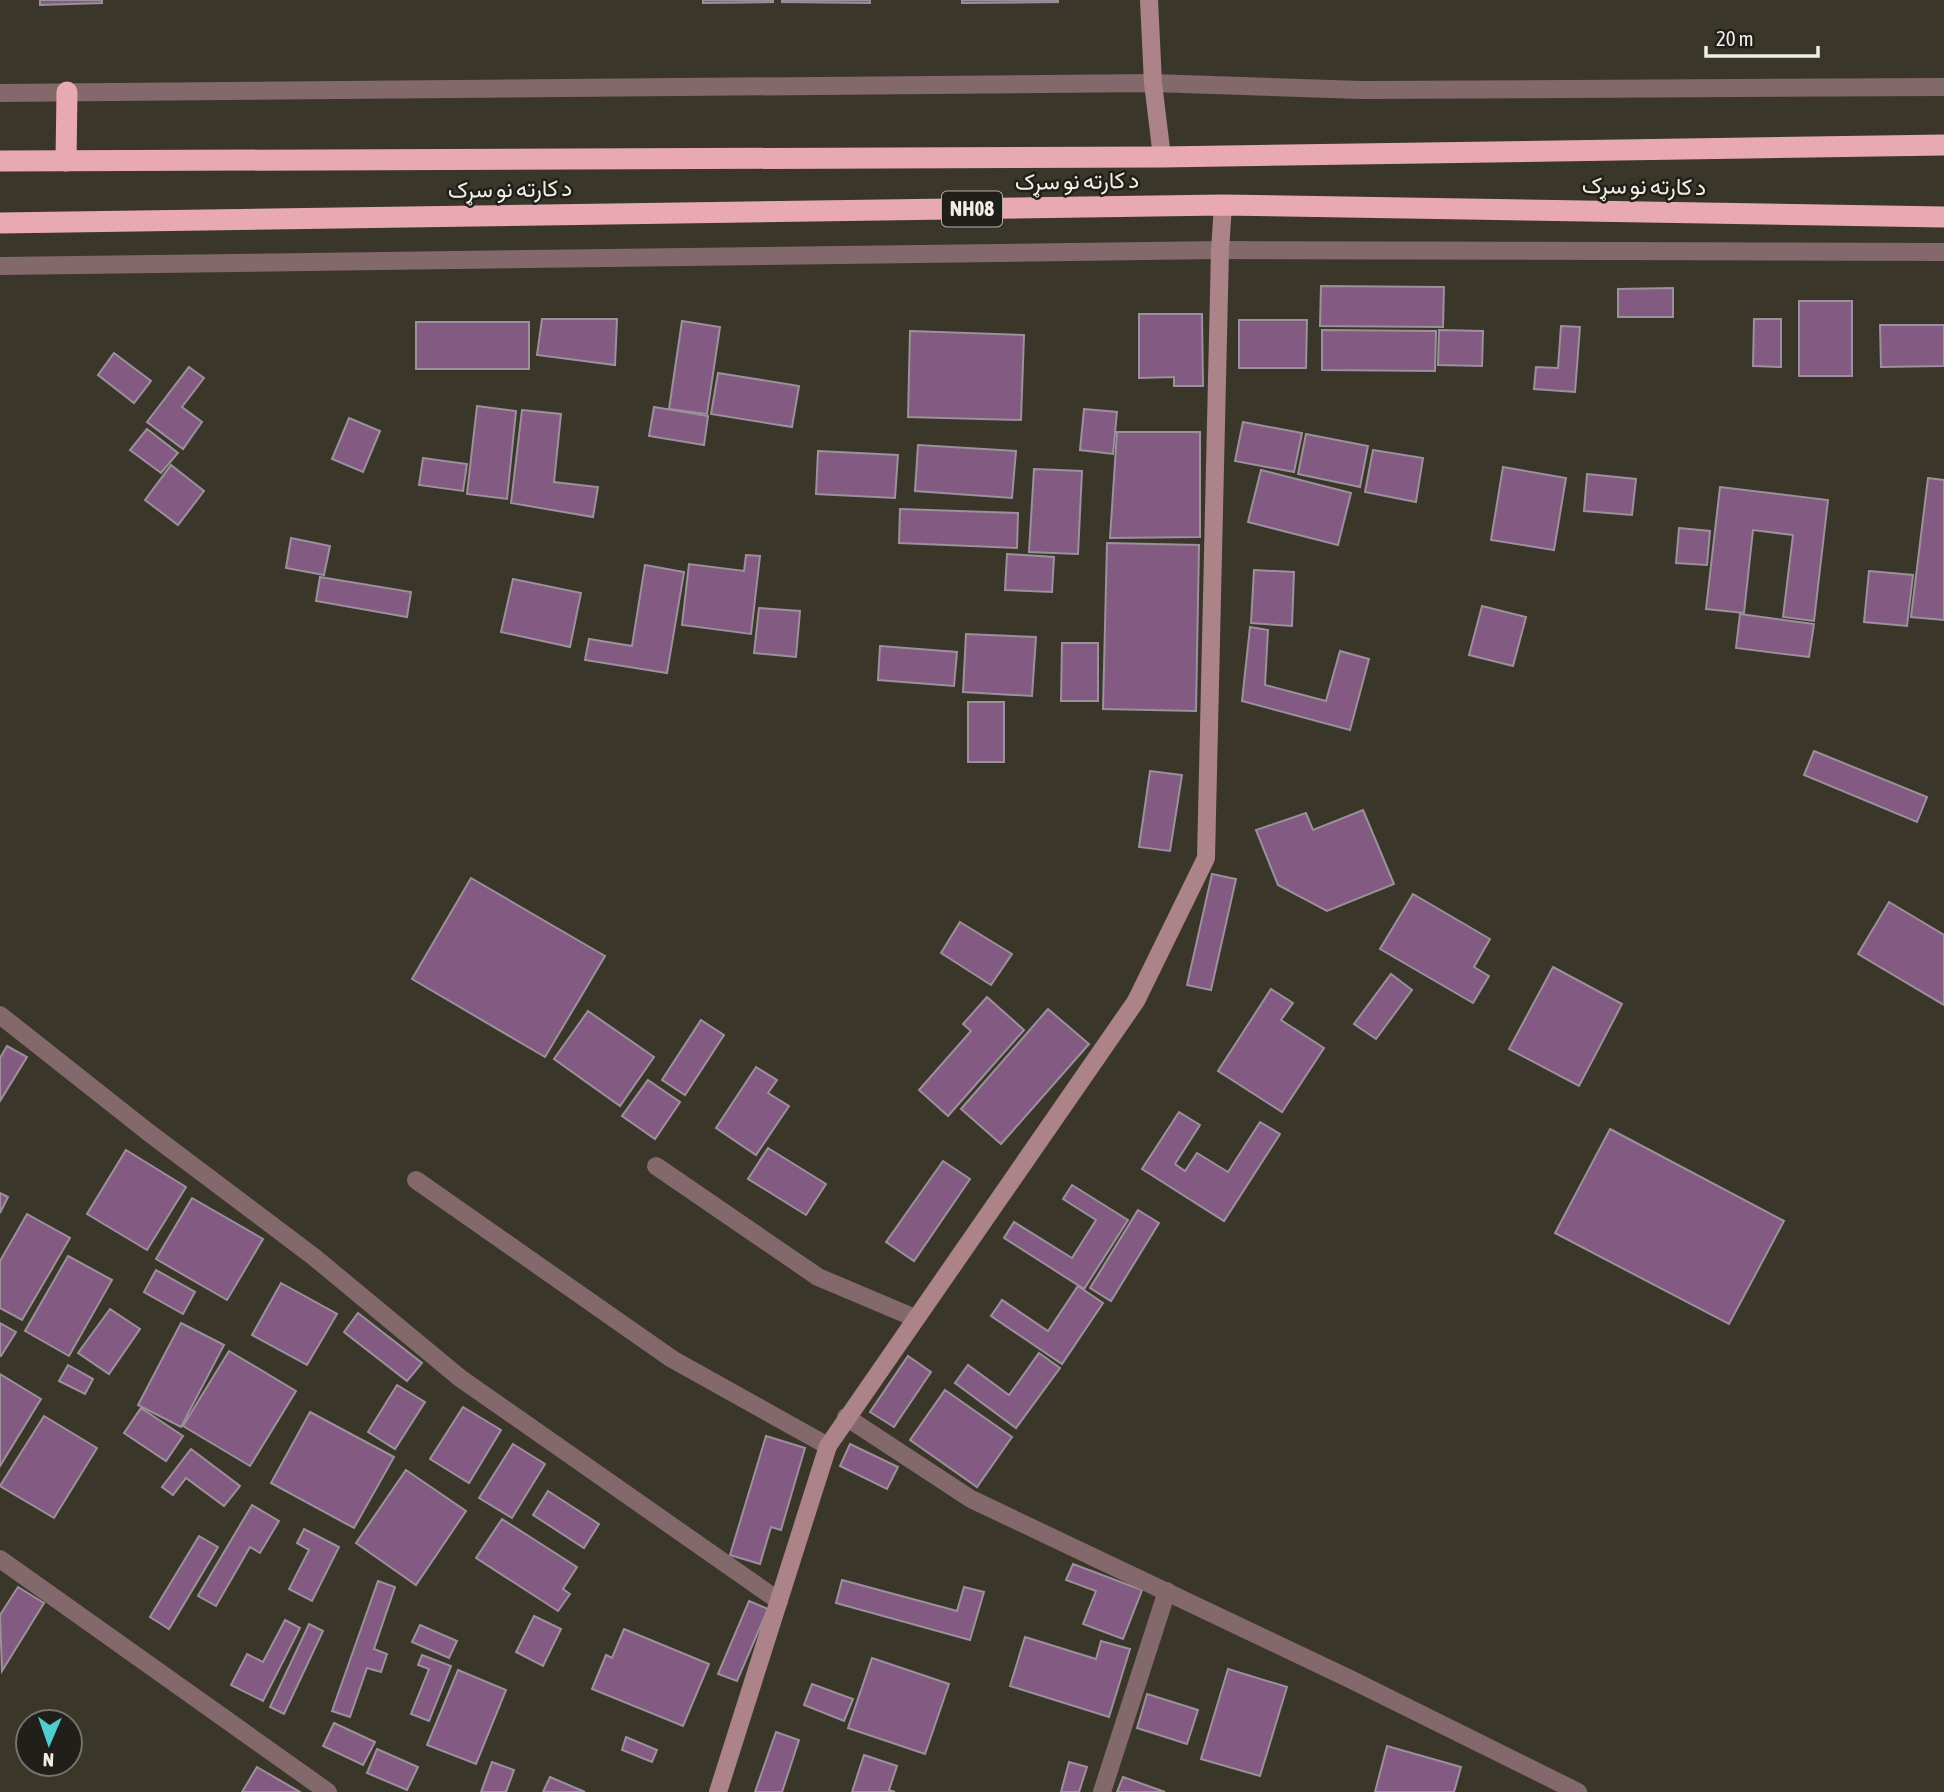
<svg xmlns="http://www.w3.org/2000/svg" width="1944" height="1792" font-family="'Asap Condensed',Vazirmatn,sans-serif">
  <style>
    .building { fill: #825a82; stroke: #9c909c; stroke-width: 2 }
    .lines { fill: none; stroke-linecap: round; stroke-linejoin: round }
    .street { stroke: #83686c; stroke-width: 18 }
    .secondary { stroke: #ac8389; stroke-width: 18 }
    .highway { stroke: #e9a9b3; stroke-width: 21 }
    .labels { text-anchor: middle; stroke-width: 5; stroke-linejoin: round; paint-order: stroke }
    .shield { fill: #201f19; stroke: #b2b0a8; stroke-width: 2 }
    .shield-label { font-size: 21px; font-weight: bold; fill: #f0eee5 }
    .street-label { font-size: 23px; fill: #f0eee5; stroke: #201f19 }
  </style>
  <rect width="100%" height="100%" fill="#3a372a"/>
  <g class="building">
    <polygon points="40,0 102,0 102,3 40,5"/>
    <polygon points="703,0 773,0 773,2 703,3"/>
    <polygon points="782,0 870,0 870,3 782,2"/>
    <polygon points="962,0 1058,0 1058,2 962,3"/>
    <polygon points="1321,286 1444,287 1443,327 1320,326"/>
    <polygon points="1673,288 1673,317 1618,317 1618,289"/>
    <rect x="1799" y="301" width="53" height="75"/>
    <polygon points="1139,314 1202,314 1203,386 1174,386 1174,377 1139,378"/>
    <polygon points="542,319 617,319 615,365 537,355"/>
    <polygon points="1754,319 1781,319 1781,367 1753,366"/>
    <polygon points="1239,320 1307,320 1306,368 1239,368"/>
    <polygon points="682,321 720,327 707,414 669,409"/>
    <rect x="416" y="322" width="113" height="47"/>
    <polygon points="1880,325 1944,325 1944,366 1881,367"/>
    <polygon points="1561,326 1580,327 1575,392 1534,389 1536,367 1558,368"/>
    <polygon points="1322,330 1436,331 1435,371 1322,370"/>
    <polygon points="1439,330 1483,331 1482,366 1438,365"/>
    <polygon points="910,331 1024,335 1021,420 908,417"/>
    <polygon points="114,353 151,381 134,403 98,375"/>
    <polygon points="189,367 204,378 182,407 202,422 183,449 147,422"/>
    <polygon points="718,373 799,386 792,427 711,414"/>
    <polygon points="477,406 516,411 507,499 467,494"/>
    <polygon points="654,407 708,416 704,445 649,436"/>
    <polygon points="1084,409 1117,412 1113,454 1080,450"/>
    <polygon points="522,410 561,414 554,482 598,487 593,517 511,503"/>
    <polygon points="349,418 380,431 363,472 332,459"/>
    <polygon points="1243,422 1302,433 1294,472 1235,461"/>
    <polygon points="147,429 178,453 161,473 130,450"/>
    <polygon points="1117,432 1200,432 1200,537 1110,538"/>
    <polygon points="1306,434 1368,446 1360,487 1298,474"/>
    <polygon points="918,445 1016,451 1012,498 915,491"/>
    <polygon points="1373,450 1423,458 1416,502 1365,492"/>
    <polygon points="818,451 898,455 895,498 816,494"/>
    <polygon points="423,458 467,464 463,491 419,485"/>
    <polygon points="171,465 204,491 178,525 145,500"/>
    <polygon points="1503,467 1566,478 1554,550 1491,540"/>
    <polygon points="1034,469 1082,471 1078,554 1029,552"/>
    <polygon points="1261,470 1351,493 1338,545 1248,522"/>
    <polygon points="1587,474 1636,479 1632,515 1584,511"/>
    <polygon points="1928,478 1944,480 1944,620 1911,617"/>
    <polygon points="1720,487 1828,500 1814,621 1783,617 1793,535 1753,530 1744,613 1706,609"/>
    <polygon points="900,509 1018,513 1017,548 899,543"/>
    <polygon points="1679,528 1710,531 1707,565 1676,563"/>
    <polygon points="291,538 330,546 324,575 286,568"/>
    <polygon points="1107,543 1199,545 1196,711 1103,709"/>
    <polygon points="1007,554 1054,557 1052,592 1005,590"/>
    <polygon points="746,555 760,556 751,634 682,625 689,564 744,571"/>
    <polygon points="645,565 684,572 667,673 585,660 589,639 632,646"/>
    <polygon points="1254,570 1294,572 1292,626 1251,623"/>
    <polygon points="1869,571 1913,575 1907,626 1864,622"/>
    <polygon points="320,577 411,592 407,617 316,601"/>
    <polygon points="513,579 581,593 570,647 501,632"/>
    <polygon points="1482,606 1526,617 1513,666 1469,655"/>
    <polygon points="759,608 800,611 796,657 754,653"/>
    <polygon points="1740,614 1814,624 1809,657 1736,648"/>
    <polygon points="1250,627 1268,630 1265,685 1326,701 1340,651 1369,659 1350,730 1242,701"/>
    <polygon points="966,634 1036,637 1032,696 963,692"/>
    <polygon points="1062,643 1098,643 1098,701 1061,701"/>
    <polygon points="880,646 957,652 954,686 878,680"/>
    <rect x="968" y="702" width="36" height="60"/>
    <polygon points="1814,751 1927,797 1917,822 1804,775"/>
    <polygon points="1150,771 1182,775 1170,851 1139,847"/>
    <polygon points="1363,810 1394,884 1327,911 1278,885 1256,830 1306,813 1313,830"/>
    <polygon points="1212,874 1236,879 1211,990 1187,985"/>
    <polygon points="471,878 605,956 545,1057 412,979"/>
    <polygon points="1413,894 1490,939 1474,967 1489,976 1473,1003 1380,949"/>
    <polygon points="1889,902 1944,935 1944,1005 1858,954"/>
    <polygon points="960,922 1012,954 991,985 941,953"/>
    <polygon points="1553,967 1622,1004 1579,1086 1509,1049"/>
    <polygon points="1391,974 1412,990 1376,1039 1354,1024"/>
    <polygon points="1271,989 1293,1003 1281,1020 1324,1048 1282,1112 1218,1071"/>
    <polygon points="987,997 1024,1030 948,1116 919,1090 971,1031 963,1024"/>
    <polygon points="1048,1009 1089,1044 1001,1144 961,1109"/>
    <polygon points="588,1011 654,1057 620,1106 554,1059"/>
    <polygon points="701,1020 724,1035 685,1095 662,1080"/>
    <polygon points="7,1046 27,1057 0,1101 0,1058"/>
    <polygon points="756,1067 777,1080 768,1093 789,1106 756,1155 716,1128"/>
    <polygon points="648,1080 680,1102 655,1139 622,1116"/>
    <polygon points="1179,1112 1200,1125 1175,1164 1185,1171 1197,1153 1228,1172 1260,1122 1280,1134 1224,1221 1142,1169"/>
    <polygon points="1610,1129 1784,1221 1729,1324 1555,1233"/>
    <polygon points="768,1148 826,1184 806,1215 748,1179"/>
    <polygon points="126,1150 186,1187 147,1250 87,1214"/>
    <polygon points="943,1161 970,1179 914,1261 886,1242"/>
    <polygon points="1072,1185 1128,1220 1084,1289 1004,1238 1014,1222 1072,1258 1096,1220 1063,1199"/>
    <polygon points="0,1193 8,1197 0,1213"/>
    <polygon points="192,1198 263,1239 227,1300 156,1259"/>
    <polygon points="1138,1210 1159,1223 1111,1301 1090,1288"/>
    <polygon points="27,1214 70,1238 22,1320 0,1308 0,1261"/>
    <polygon points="68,1256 112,1280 69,1356 25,1331"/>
    <polygon points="156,1270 195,1292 183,1314 144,1292"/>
    <polygon points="281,1283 337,1314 307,1365 252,1335"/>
    <polygon points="1078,1286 1103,1303 1062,1364 991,1316 1002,1300 1048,1331"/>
    <polygon points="110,1309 140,1329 109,1374 78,1353"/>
    <polygon points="358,1313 422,1363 407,1381 344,1332"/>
    <polygon points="0,1323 16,1332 1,1356 0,1355"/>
    <polygon points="181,1323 224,1345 181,1427 138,1405"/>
    <polygon points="229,1351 296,1391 250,1466 183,1426"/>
    <polygon points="1039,1353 1060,1368 1016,1428 955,1383 968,1365 1009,1395"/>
    <polygon points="908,1356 931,1372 894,1427 870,1412"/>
    <polygon points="68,1365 93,1379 85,1394 59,1381"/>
    <polygon points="0,1374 41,1399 0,1466"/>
    <polygon points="397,1385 425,1402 395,1449 368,1432"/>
    <polygon points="945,1390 1012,1437 977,1487 910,1440"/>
    <polygon points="463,1407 501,1430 469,1483 430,1459"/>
    <polygon points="141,1408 183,1436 166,1461 124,1433"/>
    <polygon points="310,1412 394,1457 354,1528 271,1483"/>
    <polygon points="44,1416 97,1448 54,1518 0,1486"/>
    <polygon points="766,1436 805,1448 781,1530 771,1527 760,1564 730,1555"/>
    <polygon points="513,1444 545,1464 512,1518 479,1498"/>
    <polygon points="850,1444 898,1467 887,1489 840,1466"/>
    <polygon points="191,1449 240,1486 224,1506 186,1478 173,1495 162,1487"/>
    <polygon points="406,1470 466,1511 416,1585 356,1543"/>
    <polygon points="548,1491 599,1524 584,1548 533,1515"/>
    <polygon points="252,1505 279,1521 260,1553 250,1547 216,1606 198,1596"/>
    <polygon points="502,1519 577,1567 563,1589 570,1594 558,1611 476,1558"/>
    <polygon points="304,1529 339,1547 312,1601 289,1589 309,1550 297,1543"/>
    <polygon points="199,1536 218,1547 169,1629 150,1617"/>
    <polygon points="1073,1564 1142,1590 1123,1639 1083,1624 1096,1591 1066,1580"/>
    <polygon points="842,1580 957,1611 964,1587 984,1592 970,1640 836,1603"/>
    <polygon points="378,1581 395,1587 374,1649 387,1654 381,1672 367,1668 350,1717 332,1711"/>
    <polygon points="18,1587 44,1603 2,1671 0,1615"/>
    <polygon points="749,1601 768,1609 737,1681 718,1674"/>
    <polygon points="534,1616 561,1629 543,1666 516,1652"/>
    <polygon points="285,1620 300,1628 263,1701 231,1685 247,1654 263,1662"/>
    <polygon points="309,1624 323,1631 284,1714 270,1707"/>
    <polygon points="420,1625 457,1641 449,1658 412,1642"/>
    <polygon points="624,1629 709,1664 683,1726 592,1689 606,1655 612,1658"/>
    <polygon points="1025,1637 1096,1659 1101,1641 1130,1649 1109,1717 1010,1686"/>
    <polygon points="422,1655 451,1666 429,1721 411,1714 429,1669 418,1665"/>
    <polygon points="872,1658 949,1684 925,1754 848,1728"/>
    <polygon points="1228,1669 1287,1687 1260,1776 1201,1759"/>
    <polygon points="458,1670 506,1690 476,1764 427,1745"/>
    <polygon points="812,1684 853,1699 844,1721 804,1705"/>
    <polygon points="1147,1694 1198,1710 1187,1744 1137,1728"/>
    <polygon points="334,1723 375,1742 363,1765 323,1746"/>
    <polygon points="776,1732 799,1740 782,1792 755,1792"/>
    <polygon points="626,1737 657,1750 652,1762 622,1750"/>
    <polygon points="1387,1746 1461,1767 1454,1792 1375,1792"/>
    <polygon points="377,1749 418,1767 407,1790 367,1773"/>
    <polygon points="864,1755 897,1766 889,1790 895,1792 852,1792"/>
    <polygon points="492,1762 514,1770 506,1792 481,1792"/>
    <polygon points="1069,1762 1087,1767 1079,1792 1061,1792"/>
    <polygon points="257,1767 300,1792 242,1792"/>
    <polygon points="550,1777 585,1792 543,1792"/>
    <polygon points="1123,1777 1165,1792 1117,1792"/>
  </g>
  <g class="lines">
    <g class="street">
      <polyline points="0,93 1153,83 1361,90 1944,87"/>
      <polyline points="0,266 1220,250 1944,252"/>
      <polyline points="0,1015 148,1132 314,1257 460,1378 779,1601"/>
      <polyline points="656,1166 818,1277 915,1318"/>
      <polyline points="416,1180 672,1359 828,1446"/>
      <polyline points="846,1417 971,1499 1352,1680 1578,1792"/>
      <polyline points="0,1559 328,1792"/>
      <polyline points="1102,1792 1167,1591"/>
    </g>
    <g class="secondary">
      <polyline points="1149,0 1153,83 1162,157"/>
      <polyline points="718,1792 828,1446 1136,1001 1206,858 1220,250 1223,205"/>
    </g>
    <g class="highway">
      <polyline points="0,161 1162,157 1944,145"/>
      <polyline points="66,161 67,92"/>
      <polyline points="0,223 1223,205 1944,217"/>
    </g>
  </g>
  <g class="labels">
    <rect class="shield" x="942" y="191.5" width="60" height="35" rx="5"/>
    <g class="shield-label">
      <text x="972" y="216">NH08</text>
    </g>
    <g class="street-label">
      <text transform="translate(1077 181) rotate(-1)" y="8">د کارته نو سړک</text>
      <text transform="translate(1644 186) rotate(1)" y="8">د کارته نو سړک</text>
      <text transform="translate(510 189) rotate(-1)" y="8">د کارته نو سړک</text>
    </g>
  </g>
  <g transform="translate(49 1743) rotate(182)"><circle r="33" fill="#201f19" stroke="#73726b" stroke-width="2"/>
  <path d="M0-5L12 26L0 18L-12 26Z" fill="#51ccd3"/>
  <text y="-10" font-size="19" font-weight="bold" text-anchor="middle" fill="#f0eee5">N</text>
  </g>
  <path d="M1706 46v10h112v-10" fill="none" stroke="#f0eee5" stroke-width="3.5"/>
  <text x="1716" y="46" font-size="21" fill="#f0eee5" stroke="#201f19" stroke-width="5" paint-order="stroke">20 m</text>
</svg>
